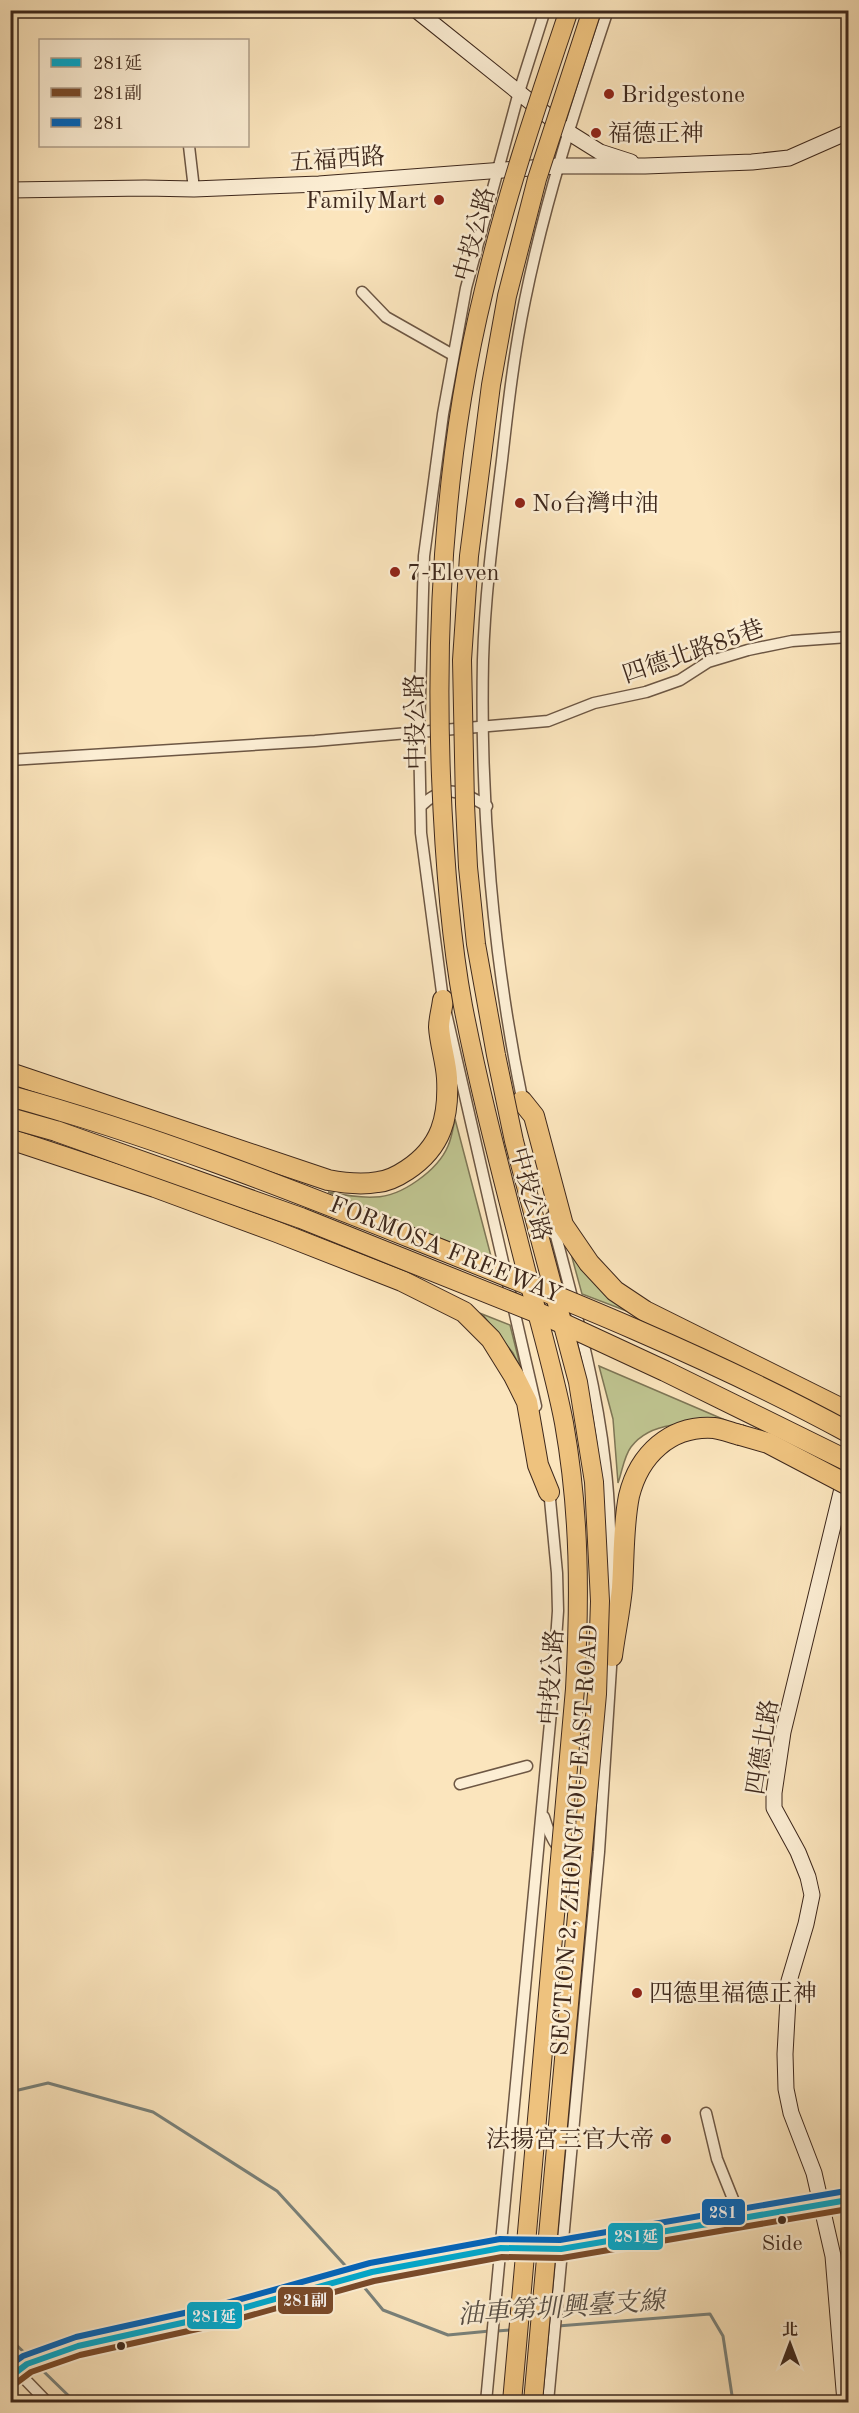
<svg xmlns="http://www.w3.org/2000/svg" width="859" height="2413" font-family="'Old Standard TT','Noto Serif TC',serif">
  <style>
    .green { fill: #bfc490; stroke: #7e7656; stroke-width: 1.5 }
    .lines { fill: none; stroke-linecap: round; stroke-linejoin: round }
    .stream { stroke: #79817a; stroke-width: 3 }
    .street-casing { stroke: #6d5744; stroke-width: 13 }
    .secondary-casing { stroke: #3e281c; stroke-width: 17 }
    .highway-casing { stroke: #3e281c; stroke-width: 22 }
    .street { stroke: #fceed4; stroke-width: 10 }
    .secondary { stroke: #fceed4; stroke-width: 15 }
    .highway { stroke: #eec27e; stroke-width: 20 }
    .primary-bridge-casing { stroke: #3e281c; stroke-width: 20; stroke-linecap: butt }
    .highway-bridge-casing { stroke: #3e281c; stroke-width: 22; stroke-linecap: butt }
    .primary-bridge { stroke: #eec27e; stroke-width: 18 }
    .highway-bridge { stroke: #eec27e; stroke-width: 20 }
    .bus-1-casing { stroke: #fceed4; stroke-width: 10 }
    .bus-2-casing { stroke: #fceed4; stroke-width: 10 }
    .bus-3-casing { stroke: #fceed4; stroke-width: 10 }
    .bus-1 { stroke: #00a9ce; stroke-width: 6 }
    .bus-2 { stroke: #7a4b2a; stroke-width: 6 }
    .bus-3 { stroke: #0065bd; stroke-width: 6 }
    .poi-dot { fill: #8f2418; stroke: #fceed4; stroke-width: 2 }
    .bus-dot { fill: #3e281c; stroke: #fceed4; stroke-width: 2 }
    .labels { text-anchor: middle; stroke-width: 5; stroke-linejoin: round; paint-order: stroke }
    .bus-label { font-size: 22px; fill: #3e281c; stroke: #fceed4 }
    .poi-label { font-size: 24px; fill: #3e281c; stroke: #fceed4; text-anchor: start }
    .street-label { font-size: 24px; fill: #3e281c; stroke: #fceed4 }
    .water-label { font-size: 26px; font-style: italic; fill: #564d43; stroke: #fceed4 }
    .line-badge { stroke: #fceed4; stroke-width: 2 }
    .badge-label { font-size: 16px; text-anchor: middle; font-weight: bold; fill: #fff }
  </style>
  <rect width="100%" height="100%" fill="#fbe5bd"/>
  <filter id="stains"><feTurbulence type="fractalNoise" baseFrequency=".00333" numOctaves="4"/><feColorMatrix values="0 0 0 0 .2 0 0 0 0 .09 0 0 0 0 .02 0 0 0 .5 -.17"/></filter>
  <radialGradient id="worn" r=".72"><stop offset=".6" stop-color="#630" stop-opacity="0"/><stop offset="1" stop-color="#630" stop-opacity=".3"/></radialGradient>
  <g class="green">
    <path d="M455,1119L492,1260L328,1192C343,1195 359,1198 375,1197C401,1197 438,1170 448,1146C452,1137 453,1128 455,1119Z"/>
    <polygon points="570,1250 637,1315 582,1294"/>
    <polygon points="482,1314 510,1325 521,1369 513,1353"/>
    <path d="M599,1366L739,1426C705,1425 655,1415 631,1447C624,1456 622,1472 618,1483L613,1419Z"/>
  </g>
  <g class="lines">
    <g class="stream">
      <polyline points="10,2092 48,2083 153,2112 277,2191 353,2274"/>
      <polyline points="359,2281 383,2310 448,2335 490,2331"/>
      <polyline points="545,2327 710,2314 723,2336 733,2402"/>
      <polyline points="497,2331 511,2330"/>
      <polyline points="10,2339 29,2357"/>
      <polyline points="38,2366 75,2402"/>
    </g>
    <g class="street-casing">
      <g id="street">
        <polyline points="189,146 194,189"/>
        <polyline points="362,292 386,317 453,355"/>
        <polyline points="10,760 315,741 548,721 594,703 646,692 680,680 708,662 748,650 792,641 848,637"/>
        <path d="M421,806C445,783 461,791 487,806"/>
        <path d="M523,1103C493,960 480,805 483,660C485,593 494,526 502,460C508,406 514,353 525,300C545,201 576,106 608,10"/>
        <path d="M551,1217C572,1298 596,1380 605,1463C611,1512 611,1560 611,1609"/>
        <polyline points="536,1406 443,1000 421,833 419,733 424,556 443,414 466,288 519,92 545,10"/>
        <polyline points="460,1784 527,1766"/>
        <path d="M544,1817C550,1837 560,1861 585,1859"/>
        <polyline points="706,2113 717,2159 741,2219"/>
        <polyline points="17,2371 47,2402"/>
        <polyline points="486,2402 551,1712 558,1611 557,1573 549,1489"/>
        <polyline points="548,2402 599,1852 612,1652"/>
      </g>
    </g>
    <g class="secondary-casing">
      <g id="secondary">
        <polyline points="416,10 568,132 600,152 631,162"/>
        <polyline points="10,190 145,188 194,189 319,184 557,166 645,166 752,162 789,158 848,132"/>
        <polyline points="10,2377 27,2364 78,2346 218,2315 372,2272 501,2248 561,2249 822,2206 848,2200"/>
        <polyline points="845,2402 833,2256 814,2173 791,2113 786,2089 785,2054 789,1981 806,1924 812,1895 808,1877 798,1852 774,1808 774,1793 783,1732 848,1464"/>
      </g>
    </g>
    <g class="highway-casing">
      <g id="highway">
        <path d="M10,1073L328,1180C344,1183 361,1185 378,1182C389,1181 398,1176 407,1170C442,1147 449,1117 447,1078C446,1061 440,1044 439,1027C439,1019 442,1009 443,1000"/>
        <polyline points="522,1101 534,1116 563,1225 589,1263 615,1291 645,1311 848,1412"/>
        <polyline points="10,1139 155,1187 277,1232 402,1281 464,1312 491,1339 514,1376 527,1402 538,1465 549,1492"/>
        <path d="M612,1656C615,1633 620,1610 622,1588C624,1558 623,1526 629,1496C639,1455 670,1425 714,1428C722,1429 732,1433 740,1435"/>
      </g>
    </g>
    <use href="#street" class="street"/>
    <use href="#secondary" class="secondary"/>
    <use href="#highway" class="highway"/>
    <g class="primary-bridge-casing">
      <g id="primary-bridge">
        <path d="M512,2402L575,1689C580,1598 580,1513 564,1423C555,1376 541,1329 529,1282C506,1190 481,1099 463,1006C449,930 444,852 441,776C435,613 445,449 484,290C506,195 538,102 569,10"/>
        <polyline points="533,2402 597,1694 600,1601 594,1482 578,1382 514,1141 496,1055 476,944 468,867 465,804 462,660 469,556 491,385 507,296 537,179 592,10"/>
      </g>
    </g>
    <g class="highway-bridge-casing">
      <g id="highway-bridge">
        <path d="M10,1096C149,1134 284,1187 417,1240C563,1298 710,1357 848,1432"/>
        <polyline points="10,1118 56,1131 301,1218 553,1319 665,1371 848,1461"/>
        <polyline points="740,1435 768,1443 848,1485"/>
      </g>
    </g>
    <use href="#primary-bridge" class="primary-bridge"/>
    <use href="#highway-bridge" class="highway-bridge"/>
    <g class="bus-1-casing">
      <polyline id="bus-1" points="10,2377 27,2364 78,2346 218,2315 372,2272 501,2248 561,2249 848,2200"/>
    </g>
    <g class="bus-2-casing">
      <polyline id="bus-2" points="15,2384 31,2372 80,2355 220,2324 374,2281 502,2257 562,2258 848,2209"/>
    </g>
    <g class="bus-3-casing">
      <polyline id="bus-3" points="10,2365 23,2356 76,2337 216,2306 370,2263 500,2239 560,2240 846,2191"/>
    </g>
    <use href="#bus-1" class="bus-1"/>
    <use href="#bus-2" class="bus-2"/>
    <use href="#bus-3" class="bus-3"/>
  </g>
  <g class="poi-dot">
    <circle cx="609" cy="94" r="6"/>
    <circle cx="596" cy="133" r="6"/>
    <circle cx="439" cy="200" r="6"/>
    <circle cx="520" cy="503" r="6"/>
    <circle cx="395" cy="572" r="6"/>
    <circle cx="637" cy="1993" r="6"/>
    <circle cx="666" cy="2139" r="6"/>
  </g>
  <g class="bus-dot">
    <circle cx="782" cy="2220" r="5"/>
    <circle cx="121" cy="2346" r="5"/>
  </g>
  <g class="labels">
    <g class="bus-label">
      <text x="782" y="2250">Side</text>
    </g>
    <g class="poi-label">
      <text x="621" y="102">Bridgestone</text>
      <text x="608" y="141">福德正神</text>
      <text x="427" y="208" text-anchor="end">FamilyMart</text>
      <text x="532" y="511">No台灣中油</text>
      <text x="407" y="580">7-Eleven</text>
      <text x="649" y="2001">四德里福德正神</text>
      <text x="654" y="2147" text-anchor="end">法揚宮三官大帝</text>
    </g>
    <g class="street-label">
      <text transform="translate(337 159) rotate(-4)" y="8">五福西路</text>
      <text transform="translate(474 234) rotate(-75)" y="8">中投公路</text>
      <text transform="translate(693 651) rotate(-19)" y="8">四德北路85巷</text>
      <text transform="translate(415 722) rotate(-91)" y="8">中投公路</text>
      <text transform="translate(531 1194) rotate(75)" y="8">中投公路</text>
      <text transform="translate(446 1249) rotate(22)" y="8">FORMOSA FREEWAY</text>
      <text transform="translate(551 1677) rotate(-86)" y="8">中投公路</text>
      <text transform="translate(762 1747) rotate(-81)" y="8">四德北路</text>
      <text transform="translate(574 1840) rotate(-86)" y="8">SECTION 2, ZHONGTOU EAST ROAD</text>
    </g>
    <g class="water-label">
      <text transform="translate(561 2307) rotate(-4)" y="9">油車第圳興臺支線</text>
    </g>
  </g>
  <g class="line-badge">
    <rect x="701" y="2198" width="45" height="28" rx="6" fill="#0065bd"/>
    <rect x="607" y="2222" width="57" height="29" rx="6" fill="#00a9ce"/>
    <rect x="277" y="2286" width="57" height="29" rx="6" fill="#7a4b2a"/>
    <rect x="186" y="2301" width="57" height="29" rx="6" fill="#00a9ce"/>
  </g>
  <g class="badge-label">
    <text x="723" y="2218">281</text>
    <text x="636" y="2242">281延</text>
    <text x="305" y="2306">281副</text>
    <text x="214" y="2322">281延</text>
  </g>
  <rect width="859" height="2413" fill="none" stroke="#fbe5bd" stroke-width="36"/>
  <rect x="12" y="12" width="835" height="2389" fill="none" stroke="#3e281c" stroke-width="3"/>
  <rect x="18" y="18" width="823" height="2377" fill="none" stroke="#3e281c" stroke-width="1.5"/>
  <rect x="39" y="39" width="210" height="108" fill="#fceed4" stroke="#b09f8a" stroke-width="1.5"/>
  <rect x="51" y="58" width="30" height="9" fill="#00a9ce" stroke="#b09f8a" stroke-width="1.5"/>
  <text x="93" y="69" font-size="18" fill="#3e281c">281延</text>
  <rect x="51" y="88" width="30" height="9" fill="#7a4b2a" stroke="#b09f8a" stroke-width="1.5"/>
  <text x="93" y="99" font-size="18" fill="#3e281c">281副</text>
  <rect x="51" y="118" width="30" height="9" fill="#0065bd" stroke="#b09f8a" stroke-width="1.5"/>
  <text x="93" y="129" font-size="18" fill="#3e281c">281</text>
  <g transform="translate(790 2344)" stroke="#fceed4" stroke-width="4.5" paint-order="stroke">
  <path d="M0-4.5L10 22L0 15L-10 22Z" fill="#3e281c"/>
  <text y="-9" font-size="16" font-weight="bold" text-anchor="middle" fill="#3e281c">北</text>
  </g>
  <rect width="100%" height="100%" filter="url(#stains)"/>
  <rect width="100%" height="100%" fill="url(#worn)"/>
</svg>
